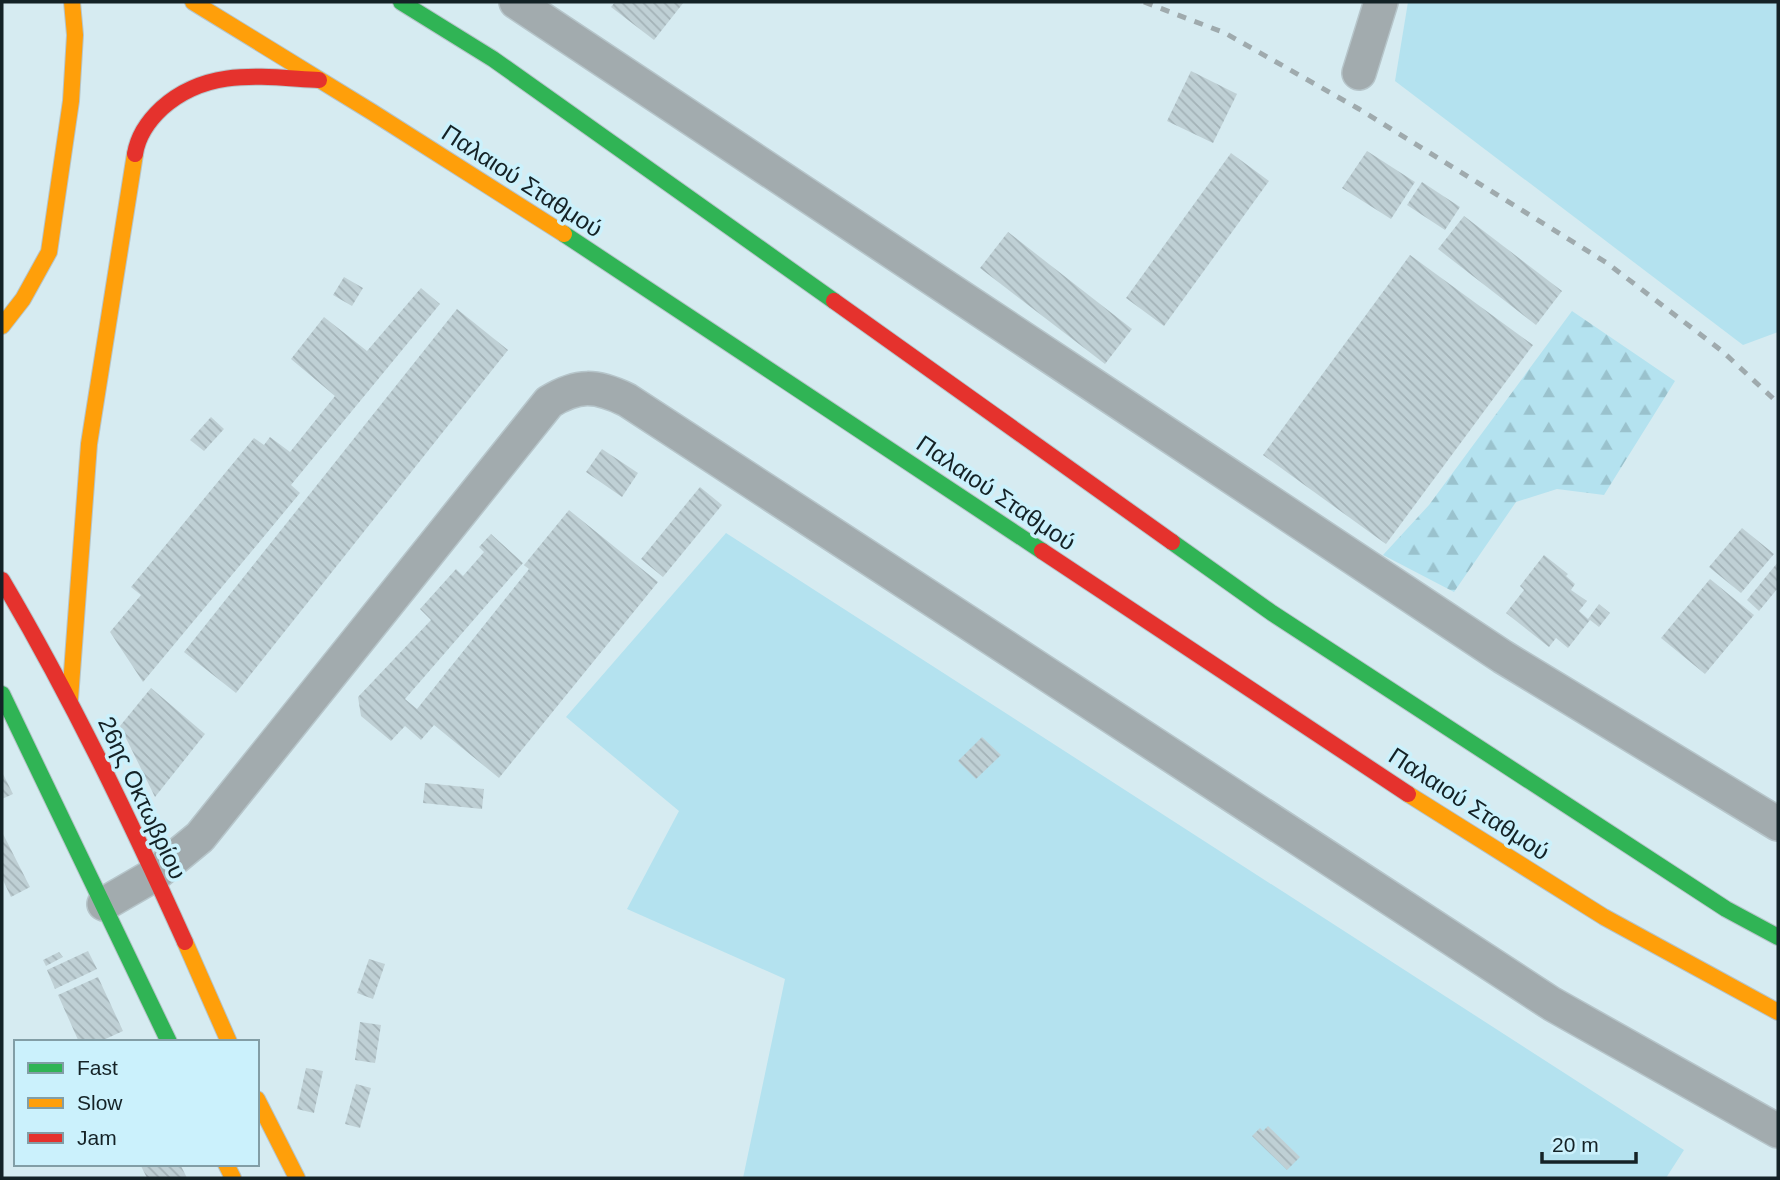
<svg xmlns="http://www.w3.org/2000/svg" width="1780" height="1180" font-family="Helvetica,sans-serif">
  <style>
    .green { fill: #b4e2ef }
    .forest { fill: url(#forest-firs) }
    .building { fill: url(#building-back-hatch) }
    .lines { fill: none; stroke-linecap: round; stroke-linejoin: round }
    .street-casing { stroke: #b6c5ca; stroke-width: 36 }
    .fast-casing { stroke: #b6c5ca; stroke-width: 18 }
    .slow-casing { stroke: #b6c5ca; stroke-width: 18 }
    .jam-casing { stroke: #b6c5ca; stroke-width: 18 }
    .street { stroke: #a2abae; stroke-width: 33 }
    .fast { stroke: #30b455; stroke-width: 16 }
    .slow { stroke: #ff9f0a; stroke-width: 16 }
    .jam { stroke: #e5322d; stroke-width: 16 }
    .rail { stroke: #9faaad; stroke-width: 5; stroke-dasharray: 9 9; stroke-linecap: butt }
    .labels { text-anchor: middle; stroke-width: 7; stroke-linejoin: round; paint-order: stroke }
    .street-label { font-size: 24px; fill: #142226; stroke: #cbf1fc }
  </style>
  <defs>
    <pattern id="forest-firs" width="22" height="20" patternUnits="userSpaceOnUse" patternTransform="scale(1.75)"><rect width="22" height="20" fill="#b4e2ef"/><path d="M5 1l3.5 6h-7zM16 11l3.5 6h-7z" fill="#9ac2cd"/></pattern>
    <pattern id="building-back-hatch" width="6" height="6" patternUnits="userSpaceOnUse" patternTransform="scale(1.75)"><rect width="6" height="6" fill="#bfd0d5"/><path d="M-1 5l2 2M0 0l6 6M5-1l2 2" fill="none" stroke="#a3b2b7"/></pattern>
  </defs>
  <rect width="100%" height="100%" fill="#d6ebf1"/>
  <g class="green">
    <polygon points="1408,2 1778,2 1778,332 1743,345 1395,81"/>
    <polygon points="726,533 1684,1150 1666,1178 743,1178 785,979 627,909 679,811 566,717"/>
  </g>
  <polygon class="forest" points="1572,311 1675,381 1604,495 1557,489 1516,502 1454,592 1383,555 1429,505"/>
  <g class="building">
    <polygon points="615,2 684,2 654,40 611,7"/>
    <polygon points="1191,71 1237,94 1213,143 1167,121"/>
    <polygon points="1367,151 1415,182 1391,219 1342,188"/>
    <polygon points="1231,153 1269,181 1164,326 1126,298"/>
    <polygon points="1422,182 1460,207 1445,230 1407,205"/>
    <polygon points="1464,216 1562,291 1536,325 1438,249"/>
    <polygon points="1008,232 1132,329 1105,364 980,268"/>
    <polygon points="1410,255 1533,345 1386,544 1263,455"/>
    <polygon points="344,277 363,288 352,306 333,295"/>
    <polygon points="421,288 440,304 291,485 300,493 143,682 110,632 141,595 131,587 254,438 264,445 270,437 290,452 335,396 291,359 324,317 367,351"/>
    <polygon points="457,309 508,350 236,693 184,652"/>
    <polygon points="211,417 224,429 204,451 190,440"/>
    <polygon points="602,449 638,473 622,497 586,472"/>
    <polygon points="700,487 722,505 663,577 641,559"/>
    <polygon points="569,510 658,582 499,778 434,725 421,740 405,726 391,741 361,716 358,697 431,620 420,609 456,569 463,576 484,552 479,547 491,534 523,563 405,699 417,709 529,569 524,565"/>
    <polygon points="1742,528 1774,554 1741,593 1709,567"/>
    <polygon points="1544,555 1568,574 1566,576 1575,584 1571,590 1587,601 1579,611 1588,619 1599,604 1610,613 1599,627 1590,620 1568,648 1556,638 1549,647 1506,613 1524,590 1520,586"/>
    <polygon points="1778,562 1778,588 1759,611 1747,600"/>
    <polygon points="1710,579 1754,615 1705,674 1661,638"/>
    <polygon points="151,688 205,734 155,797 120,726"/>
    <polygon points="982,737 1001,755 976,779 958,761"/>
    <polygon points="2,772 13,794 2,799"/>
    <polygon points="425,783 484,789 482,809 423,803"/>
    <polygon points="2,832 30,887 11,897 2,878"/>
    <polygon points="88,951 97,969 55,989 47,970"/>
    <polygon points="59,952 63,957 46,966 43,960"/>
    <polygon points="369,959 385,964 373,999 357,993"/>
    <polygon points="98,977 123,1031 99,1042 79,1042 58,995"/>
    <polygon points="360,1022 381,1025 375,1063 355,1060"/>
    <polygon points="306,1068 323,1071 314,1113 297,1109"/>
    <polygon points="356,1084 371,1088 360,1128 345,1124"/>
    <polygon points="1268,1126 1300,1157 1287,1170 1252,1136 1260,1128 1263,1131"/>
    <polygon points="140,1164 180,1164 187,1178 147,1178"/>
  </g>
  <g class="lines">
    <g class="street-casing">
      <g id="street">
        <polyline points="516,2 1503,657 1778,824"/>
        <polyline points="1359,73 1381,2"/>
        <path d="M104,904L154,875L200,837L549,402C578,384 596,385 627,400L1552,1004L1778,1131"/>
      </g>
    </g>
    <g class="fast-casing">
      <g id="fast">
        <polyline points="401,2 493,59 834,301"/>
        <polyline points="564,234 1042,551"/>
        <polyline points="1172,542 1272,613 1726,909 1778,937"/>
        <polyline points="2,694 169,1042"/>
      </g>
    </g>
    <g class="slow-casing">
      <g id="slow">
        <polyline points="193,2 372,112 564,234"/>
        <polyline points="2,326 23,299 49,252 71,101 75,35 72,2"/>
        <polyline points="70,699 89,444 135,154"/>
        <polyline points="1408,794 1604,917 1778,1012"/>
        <polyline points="185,942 229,1042"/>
        <polyline points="257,1099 297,1178"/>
        <polyline points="226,1164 233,1178"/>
      </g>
    </g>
    <g class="jam-casing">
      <g id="jam">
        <path d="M135,154C138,135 148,121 162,108C208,67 262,77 319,80"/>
        <polyline points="834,301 1172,542"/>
        <polyline points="1042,551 1408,794"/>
        <path d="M2,580C71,697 129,818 185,942"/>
      </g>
    </g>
    <use href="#street" class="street"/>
    <use href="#fast" class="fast"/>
    <use href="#slow" class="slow"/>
    <use href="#jam" class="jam"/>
    <polyline class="rail" points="1144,2 1225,33 1359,109 1607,263 1722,351 1778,403"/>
  </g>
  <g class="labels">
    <g class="street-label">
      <text transform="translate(522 181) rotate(33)" y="8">Παλαιού Σταθμού</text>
      <text transform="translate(996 493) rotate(34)" y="8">Παλαιού Σταθμού</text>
      <text transform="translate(142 798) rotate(65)" y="8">26ης Οκτωβρίου</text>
      <text transform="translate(1469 804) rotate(33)" y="8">Παλαιού Σταθμού</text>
    </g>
  </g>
  <rect width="1780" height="1180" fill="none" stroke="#142226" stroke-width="7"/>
  <rect x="14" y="1040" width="245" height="126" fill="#cbf1fc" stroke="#829ea6" stroke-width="2"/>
  <rect x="28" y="1063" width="35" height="10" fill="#30b455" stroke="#829ea6" stroke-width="2"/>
  <text x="77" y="1075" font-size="21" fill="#142226">Fast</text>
  <rect x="28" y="1098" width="35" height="10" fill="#ff9f0a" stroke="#829ea6" stroke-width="2"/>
  <text x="77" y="1110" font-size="21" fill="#142226">Slow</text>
  <rect x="28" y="1133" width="35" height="10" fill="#e5322d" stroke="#829ea6" stroke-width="2"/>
  <text x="77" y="1145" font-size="21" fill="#142226">Jam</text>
  <path d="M1542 1152v10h94v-10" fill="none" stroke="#142226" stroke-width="3.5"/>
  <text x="1552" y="1152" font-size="21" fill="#142226" stroke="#cbf1fc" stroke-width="5" paint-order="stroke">20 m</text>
</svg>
